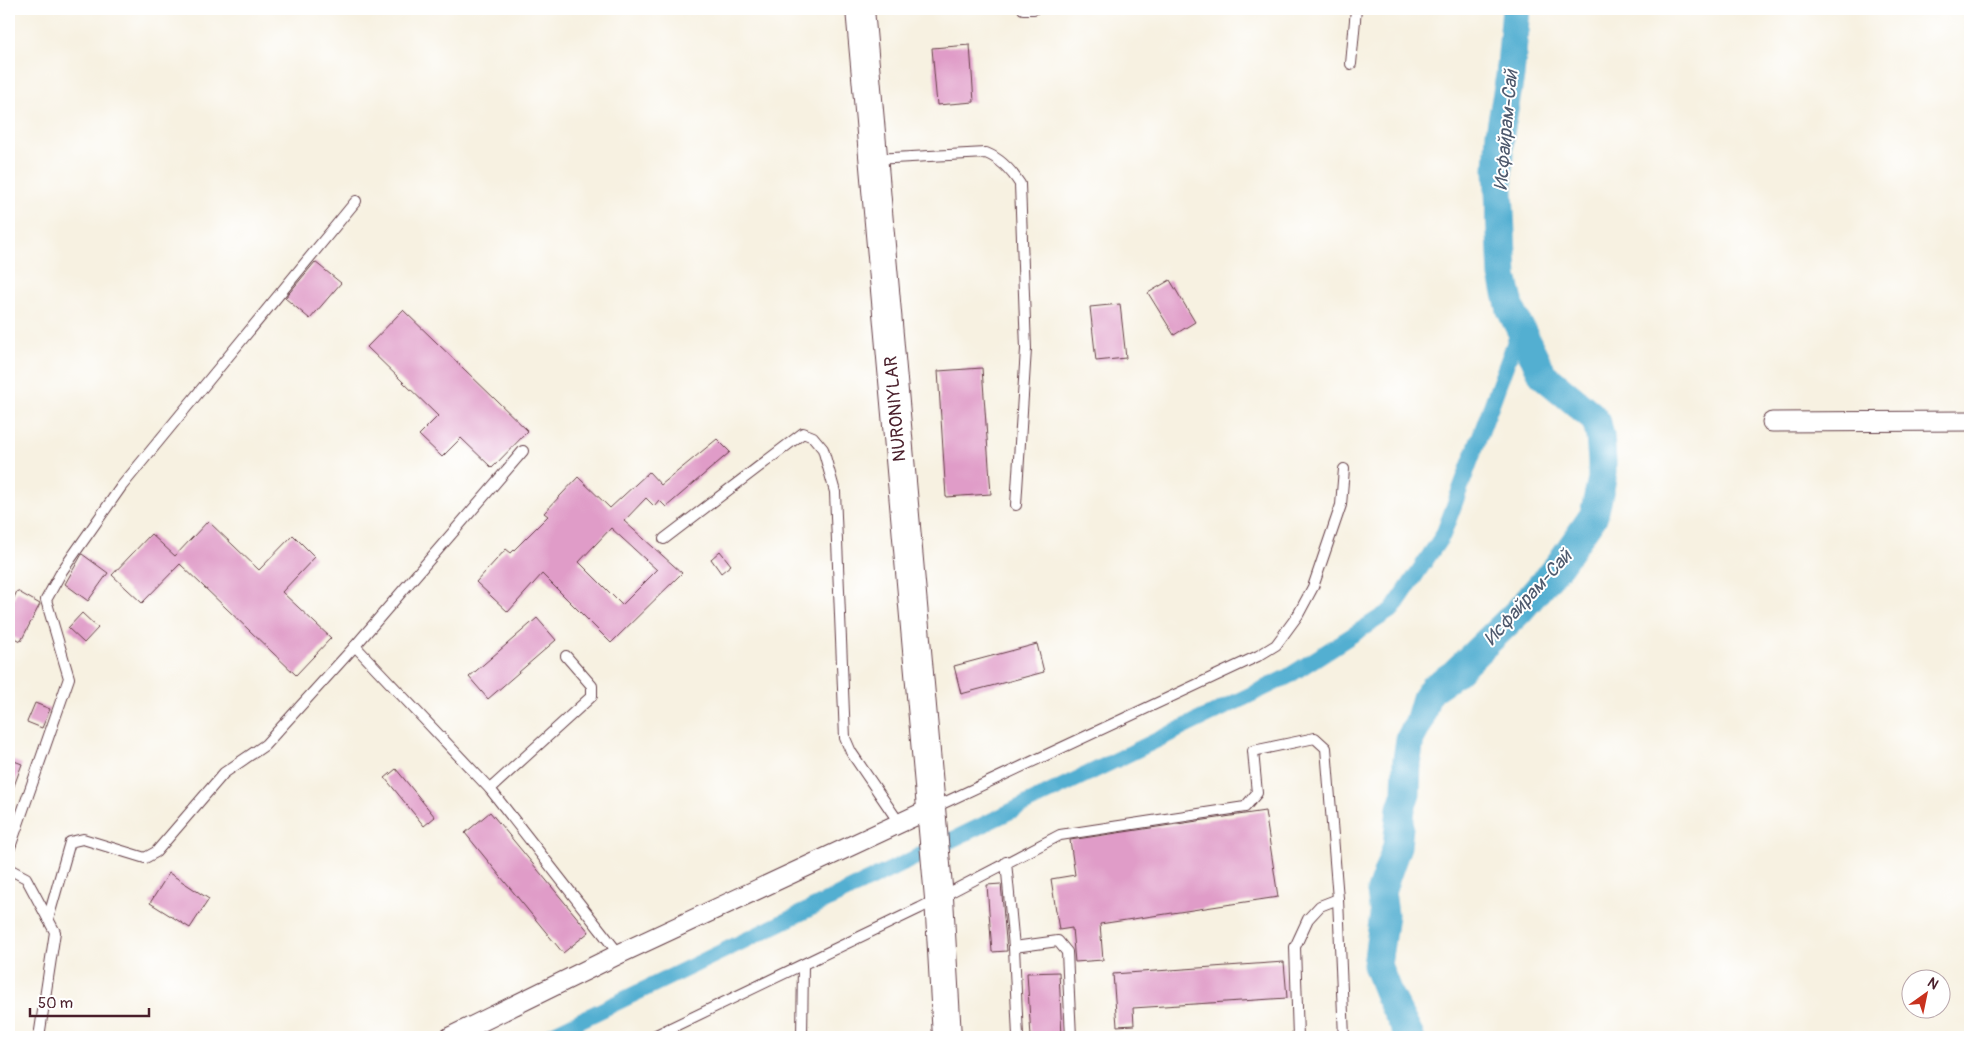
<svg xmlns="http://www.w3.org/2000/svg" width="1979" height="1046" font-family="Pangolin,sans-serif">
  <style>
    .lines { fill: none; stroke-linecap: round; stroke-linejoin: round }
    .canal { stroke: #53afd1; stroke-width: 16 }
    .river { stroke: #53afd1; stroke-width: 29 }
    .building { fill: #e09cc8; fill-rule: evenodd }
    .lane-casing { stroke: #643e46; stroke-width: 12 }
    .street-casing { stroke: #643e46; stroke-width: 21 }
    .primary-casing { stroke: #643e46; stroke-width: 30 }
    .lane { stroke: #fff; stroke-width: 10 }
    .street { stroke: #fff; stroke-width: 19 }
    .primary { stroke: #fff; stroke-width: 28 }
    .labels { text-anchor: middle; stroke-width: 4; stroke-linejoin: round; paint-order: stroke }
    .street-label { font-size: 18px; fill: #4a1f2b; stroke: #fff }
    .water-label { font-size: 19px; font-style: italic; fill: #4e596d; stroke: #fff }
  </style>
  <rect width="100%" height="100%" fill="#fff"/>
  <filter id="ink" filterUnits="userSpaceOnUse"><feTurbulence type="fractalNoise" baseFrequency=".02" numOctaves="2"/><feDisplacementMap in="SourceGraphic" scale="10" xChannelSelector="R" yChannelSelector="G"/><feConvolveMatrix kernelMatrix="1 2 1 2 8 2 1 2 1" color-interpolation-filters="sRGB"/></filter>
  <filter id="wash" filterUnits="userSpaceOnUse"><feTurbulence type="fractalNoise" baseFrequency=".0096" numOctaves="4" result="noise"/><feDisplacementMap in="SourceGraphic" scale="20" xChannelSelector="R" yChannelSelector="G"/><feGaussianBlur stdDeviation="1.12" result="paint"/><feColorMatrix in="noise" values="0 0 0 0 0 0 0 0 0 0 0 0 0 0 0 0 0 1.4 0 .05"/><feComposite in="paint" operator="in"/></filter>
  <g filter="url(#wash)">
    <rect width="100%" height="100%" fill="#f7f1e1"/>
    <g class="lines">
      <polyline class="canal" points="546,1037 1287,677 1393,609 1443,535 1520,328"/>
      <polyline class="river" points="1410,1037 1389,996 1377,965 1384,915 1381,891 1397,846 1401,808 1406,793 1407,760 1410,739 1419,722 1426,698 1433,688 1454,674 1520,610 1559,565 1594,515 1602,479 1602,461 1600,436 1597,423 1591,415 1543,375 1511,310 1503,276 1498,169 1500,133 1510,76 1516,9"/>
    </g>
    <g id="blocks">
      <g class="building">
        <polygon points="970,45 974,102 937,105 932,48"/>
        <polygon points="315,262 341,283 310,319 285,298"/>
        <polygon points="1170,280 1195,322 1174,335 1148,293"/>
        <polygon points="1120,304 1126,358 1096,361 1090,307"/>
        <polygon points="403,310 528,431 492,468 461,438 442,457 419,435 438,416 367,347"/>
        <polygon points="982,368 991,494 946,497 938,371"/>
        <path d="M717,439L730,452L666,507L659,500L654,506L646,498L624,521L682,573L611,643L542,574L508,612L476,582L506,549L511,553L548,516L544,513L578,477L610,508L649,472L661,485ZM611,528L657,570L622,605L579,562Z"/>
        <polygon points="208,521 259,570 293,535 315,557 282,592 331,638 296,675 180,564 142,603 112,575 151,534 175,556"/>
        <polygon points="720,551 731,565 721,573 711,559"/>
        <polygon points="82,554 108,573 88,601 65,584"/>
        <polygon points="17,591 40,604 21,641 9,635 9,609"/>
        <polygon points="82,613 98,628 84,643 68,628"/>
        <polygon points="537,618 556,640 488,699 469,677"/>
        <polygon points="1037,644 1044,672 961,694 954,666"/>
        <polygon points="35,703 50,709 42,728 27,722"/>
        <polygon points="9,759 22,764 10,797 9,797"/>
        <polygon points="396,769 435,817 424,826 385,778"/>
        <polygon points="1265,811 1278,897 1100,924 1103,960 1075,962 1072,928 1059,930 1051,879 1075,875 1070,840"/>
        <polygon points="490,812 589,932 563,953 465,833"/>
        <polygon points="169,873 209,899 190,928 150,903"/>
        <polygon points="1001,884 1007,951 992,952 987,885"/>
        <polygon points="1284,962 1287,998 1133,1008 1134,1025 1117,1026 1113,974"/>
        <polygon points="1059,972 1062,1037 1031,1037 1027,973"/>
      </g>
    </g>
  </g>
  <g filter="url(#ink)">
    <use href="#blocks" fill-opacity="0" stroke="#643e46" stroke-width="1"/>
    <g class="lines">
      <g class="lane-casing">
        <g id="lane">
          <polyline points="1023,9 1034,9"/>
          <polyline points="1351,64 1356,9"/>
          <path d="M874,159L986,153C1001,159 1011,170 1020,184L1026,349L1016,505"/>
          <polyline points="664,539 803,433 813,437 823,449 835,492 845,738 851,752 900,824"/>
          <polyline points="355,646 490,789 619,954"/>
          <polyline points="490,789 592,696 592,686 566,656"/>
          <polyline points="933,808 1258,656 1276,645 1298,615 1313,587 1341,505 1344,469"/>
          <polyline points="9,850 69,678 46,600 62,571 121,487 356,201"/>
          <polyline points="1006,862 1014,947 1018,1037"/>
          <polyline points="9,869 26,878 55,932 39,1037"/>
          <polyline points="48,919 70,842 83,839 145,858 156,852 224,773 265,745 355,646 523,451"/>
          <polyline points="1014,947 1058,941 1067,952 1071,1037"/>
          <polyline points="652,1037 920,908 1060,835 1245,807 1257,793 1253,751 1315,738 1326,748 1338,899 1344,1037"/>
          <polyline points="802,1037 803,965"/>
          <polyline points="1298,1037 1295,947 1308,919 1320,906 1338,899"/>
        </g>
      </g>
      <g class="street-casing">
        <g id="street">
          <polyline points="1772,422 1970,421"/>
          <polyline points="450,1037 619,954 930,809"/>
        </g>
      </g>
      <g class="primary-casing">
        <polyline id="primary" points="860,9 939,898 947,1037"/>
      </g>
      <use href="#lane" class="lane"/>
      <use href="#street" class="street"/>
      <use href="#primary" class="primary"/>
    </g>
  </g>
  <g class="labels">
    <g class="street-label">
      <text transform="translate(895 409) rotate(-95)" y="6">NURONIYLAR</text>
    </g>
    <g class="water-label">
      <text transform="translate(1505 130) rotate(-85)" y="7">Исфайрам-Сай</text>
      <text transform="translate(1527 597) rotate(-48)" y="7">Исфайрам-Сай</text>
    </g>
  </g>
  <rect width="1979" height="1046" fill="none" stroke="#fff" stroke-width="30"/>
  <g transform="translate(1926 994) rotate(33)"><circle r="24" fill="#ffffff" stroke="#b7a5aa"/>
  <path d="M0-4L9 19L0 12L-9 19Z" fill="#c8321e"/>
  <text y="-8" font-size="14" font-weight="bold" text-anchor="middle" fill="#4a1f2b">N</text>
  </g>
  <path d="M30 1008v8h119v-8" fill="none" stroke="#4a1f2b" stroke-width="2.5"/>
  <text x="38" y="1008" font-size="15" fill="#4a1f2b" stroke="#ffffff" stroke-width="4" paint-order="stroke">50 m</text>
</svg>
